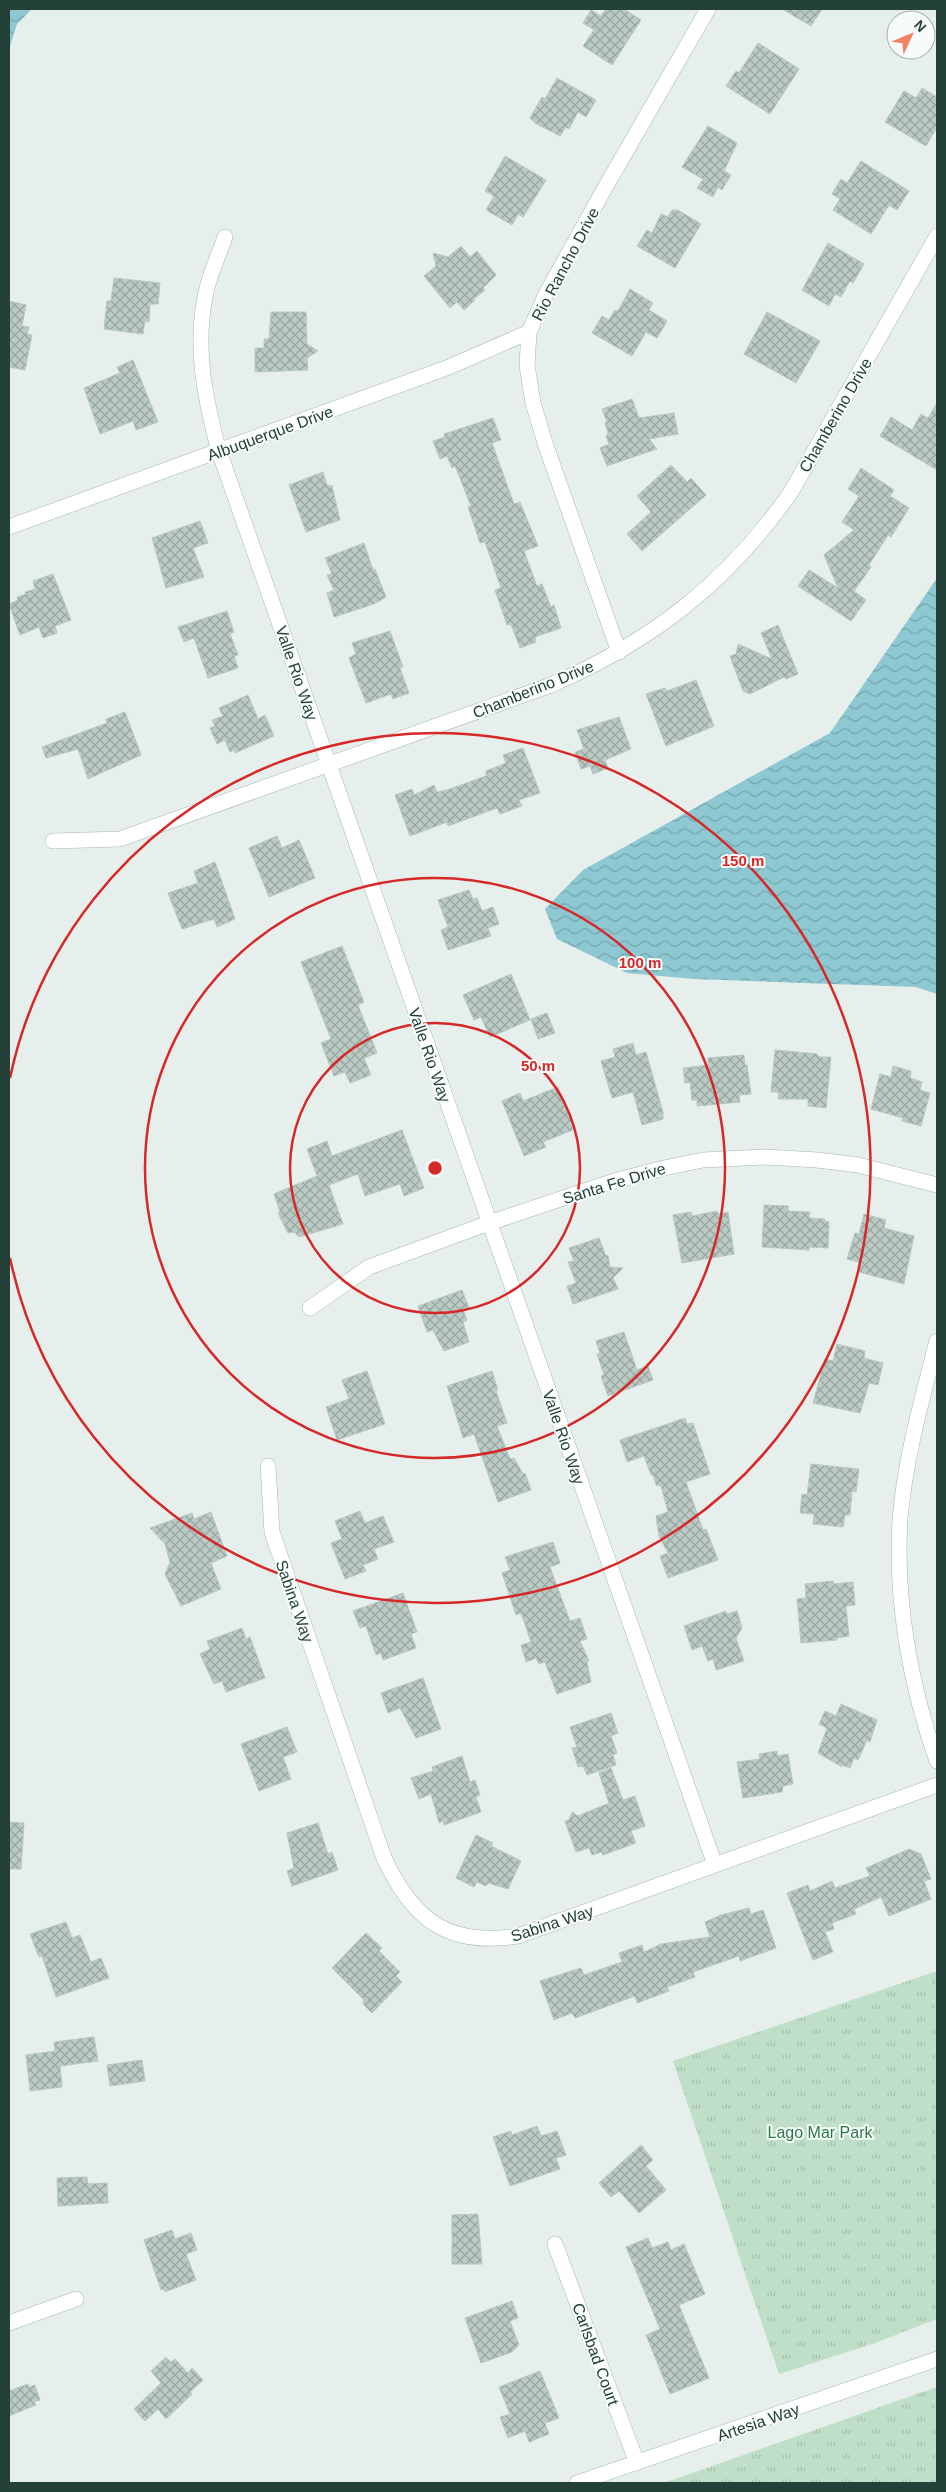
<svg xmlns="http://www.w3.org/2000/svg" width="946" height="2492" font-family="Helvetica,sans-serif">
  <style>
    .park { fill: url(#park-tufts) }
    .water { fill: url(#water-waves) }
    .building { fill: url(#building-cross-hatch); stroke: #b8c8c2 }
    .lines { fill: none; stroke-linecap: round; stroke-linejoin: round }
    .street-casing { stroke: #a8b7b2; stroke-width: 16 }
    .street { stroke: #fff; stroke-width: 15 }
    .ring { fill: none; stroke: #d62828; stroke-width: 2.5 }
    .labels { text-anchor: middle; stroke-width: 4; stroke-linejoin: round; paint-order: stroke }
    .street-label { font-size: 16px; fill: #244139; stroke: #f7fbf9 }
    .park-label { font-size: 16px; fill: #2e794a; stroke: #f7fbf9 }
    .centre { fill: #d62828; stroke: #f7fbf9; stroke-width: 2.5 }
    .ring-label { font-size: 15px; text-anchor: middle; font-weight: bold; fill: #d62828; stroke: #f7fbf9; stroke-width: 4; stroke-linejoin: round; paint-order: stroke }
  </style>
  <defs>
    <pattern id="park-tufts" width="24" height="20" patternUnits="userSpaceOnUse" patternTransform="scale(1.25)"><rect width="24" height="20" fill="#bfdfc8"/><path d="M3 7l-1-3M5 7V3M7 7l1-3M15 17l-1-3M17 17v-4M19 17l1-3" fill="none" stroke="#a4c1ad"/></pattern>
    <pattern id="water-waves" width="16" height="10" patternUnits="userSpaceOnUse" patternTransform="scale(1.25)"><rect width="16" height="10" fill="#8ec9d3"/><path d="M0 5q4-4 8 0t8 0" fill="none" stroke="#74a5ac"/></pattern>
    <pattern id="building-cross-hatch" width="8" height="8" patternUnits="userSpaceOnUse" patternTransform="scale(1.25)"><rect width="8" height="8" fill="#bbcac4"/><path d="M0 0l8 8M0 8l8-8" fill="none" stroke="#98a6a0"/></pattern>
  </defs>
  <rect width="100%" height="100%" fill="#e6efeb"/>
  <g class="park">
    <polygon points="937,1971 937,2319 875,2343 779,2374 673,2061"/>
    <polygon points="937,2387 937,2483 664,2483"/>
  </g>
  <g class="water">
    <polygon points="9,9 32,9 17,24 9,49"/>
    <polygon points="937,578 937,994 916,987 694,979 627,973 557,939 545,909 583,870 830,733"/>
  </g>
  <g class="building">
    <polygon points="606,9 624,9 641,20 612,65 583,46 594,30 583,23 591,10 601,16"/>
    <polygon points="782,9 822,9 811,26"/>
    <polygon points="758,43 799,69 770,114 726,86 736,71 739,73"/>
    <polygon points="557,78 596,100 586,117 578,112 569,129 566,127 560,136 535,123 530,118 542,97 545,99"/>
    <polygon points="922,88 937,97 937,127 926,146 885,122 904,91 916,98"/>
    <polygon points="708,126 737,143 724,171 731,175 722,190 718,187 713,197 697,188 703,179 682,167"/>
    <polygon points="505,156 546,180 523,217 518,214 512,225 486,210 494,196 485,191"/>
    <polygon points="861,161 909,191 897,210 889,205 871,234 833,210 840,199 832,194 841,179 847,183"/>
    <polygon points="672,210 678,210 701,224 675,268 637,246 647,230 652,233 661,214 668,217"/>
    <polygon points="828,243 864,264 853,283 850,281 841,297 835,294 829,306 802,290"/>
    <polygon points="461,246 470,257 477,251 496,275 483,288 485,290 474,299 475,300 464,310 457,302 450,308 424,276 436,266 433,253 448,257"/>
    <polygon points="114,278 160,283 158,304 150,304 149,322 145,321 143,334 104,329 107,301 111,301"/>
    <polygon points="630,289 653,303 649,310 667,321 657,338 646,332 632,356 592,333 602,316 609,320 615,310 618,311"/>
    <polygon points="9,301 26,305 22,326 29,327 27,334 32,335 25,370 9,367"/>
    <polygon points="271,312 306,312 307,344 318,351 307,358 308,370 255,372 255,348 264,348 264,339 269,339"/>
    <polygon points="767,312 820,341 796,383 744,354"/>
    <polygon points="133,360 158,422 136,430 133,421 100,434 84,388 120,373 117,367"/>
    <polygon points="632,399 639,418 674,413 678,434 649,439 657,449 607,466 600,448 609,444 606,436 608,433 605,423 607,422 602,409"/>
    <polygon points="937,403 937,470 880,436 891,417 912,430 921,414 928,418"/>
    <polygon points="493,418 501,440 492,443 514,504 520,502 538,546 524,551 537,586 542,584 551,607 554,605 561,628 535,637 536,642 520,648 511,624 507,625 495,590 501,588 485,542 480,543 468,507 471,506 455,466 452,468 447,456 440,459 433,441 445,437 444,434"/>
    <polygon points="671,465 687,482 691,478 706,495 642,551 627,534 651,512 637,496"/>
    <polygon points="861,468 894,490 890,496 909,508 891,537 888,535 869,565 871,567 854,591 866,600 851,621 798,586 809,570 838,588 824,555 854,530 842,522 859,496 848,489"/>
    <polygon points="323,472 327,485 332,486 340,520 306,532 289,485"/>
    <polygon points="200,521 208,543 193,548 204,577 166,588 152,538"/>
    <polygon points="364,543 373,570 375,569 386,597 374,604 334,617 327,593 334,590 327,575 332,574 325,558"/>
    <polygon points="53,574 71,620 55,626 57,633 43,638 39,627 20,635 9,604 18,600 17,597 26,594 25,592 35,589 33,581"/>
    <polygon points="227,611 234,632 230,634 238,655 234,656 238,668 208,678 194,638 184,642 178,627"/>
    <polygon points="778,625 798,674 786,679 784,677 750,694 743,691 730,656 736,654 738,644 772,659 761,633"/>
    <polygon points="390,631 403,667 400,668 409,693 393,699 391,694 366,703 349,658 356,654 352,643"/>
    <polygon points="696,680 714,726 666,746 646,694 665,688 667,691"/>
    <polygon points="248,695 258,719 265,715 274,736 235,753 234,750 230,752 225,740 217,744 210,728 215,726 212,720 223,716 219,708"/>
    <polygon points="125,712 141,755 88,779 78,749 46,758 42,747 107,723 106,719"/>
    <polygon points="619,717 631,749 605,760 608,768 593,774 590,766 581,769 575,752 584,749 577,730"/>
    <polygon points="523,748 540,793 519,800 522,806 500,814 497,808 448,826 447,822 410,836 395,795 412,789 414,795 434,785 437,792 447,790 486,776 486,771 506,763 503,755"/>
    <polygon points="277,836 282,848 299,840 315,878 269,897 249,848"/>
    <polygon points="215,862 235,919 217,927 214,919 182,929 168,893 198,883 194,871"/>
    <polygon points="469,890 473,899 477,898 482,911 493,907 499,924 488,928 491,936 448,950 441,930 448,927 438,900"/>
    <polygon points="342,946 364,1002 358,1005 377,1053 364,1058 371,1075 350,1083 345,1072 334,1076 321,1043 331,1039 301,962"/>
    <polygon points="511,974 530,1020 490,1037 481,1017 474,1020 463,995"/>
    <polygon points="547,1013 555,1033 538,1039 531,1019"/>
    <polygon points="633,1043 636,1055 646,1052 663,1112 663,1119 642,1125 633,1092 612,1098 601,1061 615,1057 613,1049"/>
    <polygon points="775,1050 817,1054 819,1057 831,1057 826,1108 808,1106 808,1099 778,1099 779,1092 771,1092"/>
    <polygon points="744,1055 745,1065 747,1065 751,1094 739,1095 740,1102 697,1106 697,1100 692,1100 690,1082 685,1083 683,1068 708,1065 708,1058"/>
    <polygon points="893,1066 911,1071 910,1078 922,1082 920,1090 930,1093 921,1126 902,1121 903,1118 871,1109 880,1074 891,1077"/>
    <polygon points="558,1087 575,1129 543,1142 546,1147 524,1156 502,1101 520,1093 523,1101"/>
    <polygon points="402,1130 424,1188 404,1196 400,1184 365,1196 358,1174 329,1185 343,1224 299,1237 294,1232 288,1233 278,1213 280,1212 274,1194 317,1176 307,1149 327,1141 332,1156"/>
    <polygon points="764,1205 788,1206 788,1211 810,1212 809,1218 825,1219 825,1221 829,1222 828,1248 809,1247 809,1250 762,1247"/>
    <polygon points="717,1211 718,1214 728,1212 734,1254 682,1263 673,1215 691,1212 692,1216"/>
    <polygon points="864,1214 886,1220 884,1228 914,1236 904,1284 859,1272 862,1263 847,1259 855,1233 859,1234"/>
    <polygon points="599,1238 606,1256 608,1255 610,1267 623,1268 613,1278 618,1289 573,1304 567,1286 576,1283 568,1262 574,1261 569,1248"/>
    <polygon points="462,1290 469,1308 463,1310 467,1320 463,1322 469,1342 444,1351 433,1330 427,1332 418,1306"/>
    <polygon points="624,1332 637,1370 648,1366 653,1380 608,1396 601,1376 604,1375 597,1354 600,1353 596,1341"/>
    <polygon points="837,1344 865,1351 864,1358 883,1363 878,1385 869,1383 860,1413 813,1403 825,1359 833,1361"/>
    <polygon points="367,1371 385,1424 337,1440 326,1407 349,1399 342,1380"/>
    <polygon points="492,1371 498,1390 496,1391 507,1423 497,1426 510,1459 514,1458 523,1474 525,1473 531,1490 498,1502 474,1434 463,1438 447,1386"/>
    <polygon points="685,1418 687,1424 693,1423 710,1474 686,1482 703,1530 706,1529 718,1560 668,1578 660,1556 668,1553 659,1536 656,1516 668,1512 661,1486 656,1485 653,1475 651,1475 644,1456 627,1462 620,1440"/>
    <polygon points="811,1464 859,1469 856,1492 852,1491 850,1515 845,1515 843,1527 813,1524 814,1514 800,1513 802,1494 807,1495"/>
    <polygon points="360,1511 365,1523 383,1516 394,1542 374,1549 378,1559 363,1565 366,1571 345,1579 331,1543 342,1539 335,1521"/>
    <polygon points="211,1512 227,1556 211,1563 221,1589 181,1606 165,1574 170,1562 165,1544 150,1528 192,1513 194,1519"/>
    <polygon points="553,1542 560,1563 550,1567 570,1621 580,1618 587,1639 580,1641 589,1661 587,1662 591,1682 557,1694 545,1662 539,1664 536,1658 526,1662 521,1645 531,1642 521,1613 516,1615 502,1573 510,1570 505,1557"/>
    <polygon points="833,1581 833,1584 853,1582 855,1605 846,1606 849,1636 837,1638 837,1640 801,1643 797,1599 806,1598 805,1584"/>
    <polygon points="403,1593 417,1632 411,1634 416,1648 383,1660 381,1653 376,1655 366,1626 360,1628 353,1611"/>
    <polygon points="726,1611 727,1614 737,1611 742,1628 736,1638 744,1661 716,1670 713,1659 708,1661 702,1646 692,1650 684,1626"/>
    <polygon points="242,1628 246,1639 250,1637 265,1678 226,1692 222,1681 214,1684 200,1654 210,1649 207,1641"/>
    <polygon points="423,1678 441,1729 416,1738 400,1708 388,1713 381,1693"/>
    <polygon points="841,1704 877,1720 870,1742 867,1740 858,1760 854,1758 850,1768 842,1765 842,1767 818,1753 827,1728 819,1724 825,1711 836,1716"/>
    <polygon points="611,1713 618,1733 611,1736 617,1753 613,1755 616,1765 587,1775 583,1766 578,1767 572,1748 577,1747 570,1727"/>
    <polygon points="287,1727 297,1752 283,1757 291,1779 259,1791 241,1744"/>
    <polygon points="777,1751 777,1756 788,1754 793,1784 783,1786 782,1792 743,1798 737,1762 760,1759 759,1754"/>
    <polygon points="462,1756 470,1782 475,1780 480,1795 476,1797 481,1812 444,1825 443,1821 439,1823 431,1794 419,1799 411,1778 433,1771 432,1767"/>
    <polygon points="611,1768 623,1800 635,1796 645,1826 631,1831 636,1843 603,1855 602,1852 592,1855 589,1848 576,1852 565,1821 569,1820 572,1812 578,1816 609,1803 599,1773"/>
    <polygon points="9,1822 24,1823 21,1869 9,1869"/>
    <polygon points="318,1823 328,1854 332,1852 338,1870 292,1886 287,1871 294,1868 287,1833"/>
    <polygon points="476,1835 493,1843 491,1846 521,1861 508,1889 488,1883 486,1886 477,1882 474,1887 456,1878"/>
    <polygon points="909,1849 921,1854 931,1879 924,1881 931,1899 889,1916 881,1897 854,1909 856,1914 832,1923 834,1929 825,1932 833,1952 813,1960 787,1893 808,1885 810,1891 832,1881 835,1888 870,1876 866,1868"/>
    <polygon points="749,1908 751,1914 763,1910 776,1948 740,1961 739,1956 693,1972 695,1977 667,1987 669,1991 637,2003 635,1996 575,2018 572,2013 554,2020 540,1981 581,1968 584,1975 622,1962 619,1953 642,1945 644,1952 661,1944 710,1937 705,1922 721,1915"/>
    <polygon points="66,1922 72,1938 80,1935 91,1962 101,1958 109,1978 56,1997 42,1956 39,1957 30,1934"/>
    <polygon points="366,1933 382,1948 379,1951 400,1972 396,1976 402,1982 372,2013 363,2004 364,2000 332,1968"/>
    <polygon points="94,2037 98,2061 60,2066 62,2087 30,2091 26,2055 55,2051 54,2042"/>
    <polygon points="142,2060 145,2081 110,2086 107,2065"/>
    <polygon points="537,2126 541,2136 557,2131 566,2155 556,2158 560,2169 510,2186 493,2137 511,2131 512,2135"/>
    <polygon points="641,2145 653,2160 646,2166 666,2190 639,2213 619,2191 611,2197 599,2183"/>
    <polygon points="87,2177 88,2184 107,2183 108,2203 58,2206 57,2178"/>
    <polygon points="478,2214 482,2264 452,2264 452,2215"/>
    <polygon points="172,2230 175,2239 191,2233 197,2250 186,2254 196,2280 165,2292 164,2289 161,2290 144,2240"/>
    <polygon points="648,2238 652,2248 668,2242 671,2250 684,2244 705,2294 679,2305 709,2378 670,2394 646,2335 660,2329 626,2247"/>
    <polygon points="512,2301 518,2318 510,2321 519,2345 512,2352 481,2363 465,2318"/>
    <polygon points="166,2357 171,2362 175,2359 188,2373 192,2368 203,2380 190,2392 192,2394 166,2419 158,2409 145,2421 134,2409 161,2383 151,2371"/>
    <polygon points="540,2371 559,2418 545,2423 549,2434 529,2442 525,2431 508,2438 500,2417 510,2414 499,2387"/>
    <polygon points="28,2384 29,2387 35,2385 40,2400 34,2402 36,2405 9,2416 9,2391"/>
  </g>
  <g class="lines">
    <g class="street-casing">
      <g id="street">
        <path d="M225,237C219,255 210,273 206,292C194,347 205,399 219,451L715,1865"/>
        <polyline points="9,527 449,367 529,332"/>
        <polyline points="619,652 546,446 533,403 527,365 529,332 546,294 606,186 708,9"/>
        <path d="M53,841L120,839L551,685C653,641 728,582 791,492L937,236"/>
        <polyline points="310,1308 369,1267 489,1223 614,1181 664,1168 703,1160 765,1157 817,1160 858,1165 937,1185"/>
        <path d="M937,1341C922,1399 905,1459 900,1519C895,1600 910,1685 937,1761"/>
        <path d="M268,1466L272,1532L384,1858C413,1920 448,1947 518,1936L937,1785"/>
        <polyline points="555,2244 637,2463"/>
        <polyline points="9,2323 76,2299"/>
        <polyline points="577,2483 937,2359"/>
      </g>
    </g>
    <use href="#street" class="street"/>
  </g>
  <g class="ring">
    <circle cx="435" cy="1168" r="145"/>
    <circle cx="435" cy="1168" r="290"/>
    <path d="M10 1078A435 435 0 1 1 10 1258"/>
  </g>
  <g class="labels">
    <g class="street-label">
      <text transform="translate(565 264) rotate(-62)" y="6">Rio Rancho Drive</text>
      <text transform="translate(835 415) rotate(-60)" y="6">Chamberino Drive</text>
      <text transform="translate(270 433) rotate(-20)" y="6">Albuquerque Drive</text>
      <text transform="translate(297 673) rotate(71)" y="6">Valle Rio Way</text>
      <text transform="translate(533 689) rotate(-22)" y="6">Chamberino Drive</text>
      <text transform="translate(430 1055) rotate(71)" y="6">Valle Rio Way</text>
      <text transform="translate(614 1183) rotate(-17)" y="6">Santa Fe Drive</text>
      <text transform="translate(564 1437) rotate(71)" y="6">Valle Rio Way</text>
      <text transform="translate(295 1601) rotate(71)" y="6">Sabina Way</text>
      <text transform="translate(552 1923) rotate(-18)" y="6">Sabina Way</text>
      <text transform="translate(596 2354) rotate(70)" y="6">Carlsbad Court</text>
      <text transform="translate(758 2422) rotate(-19)" y="6">Artesia Way</text>
    </g>
    <g class="park-label">
      <text x="820" y="2138">Lago Mar Park</text>
    </g>
  </g>
  <circle cx="435" cy="1168" r="8" class="centre"/>
  <g class="ring-label">
    <text x="743" y="866">150 m</text>
    <text x="640" y="968">100 m</text>
    <text x="538" y="1071">50 m</text>
  </g>
  <rect width="946" height="2492" fill="none" stroke="#244139" stroke-width="20"/>
  <g transform="translate(911 35) rotate(46)"><circle r="24" fill="#f7fbf9" stroke="#a3b1ac"/>
  <path d="M0-4L9 19L0 12L-9 19Z" fill="#f28360"/>
  <text y="-8" font-size="14" font-weight="bold" text-anchor="middle" fill="#244139">N</text>
  </g>
</svg>
